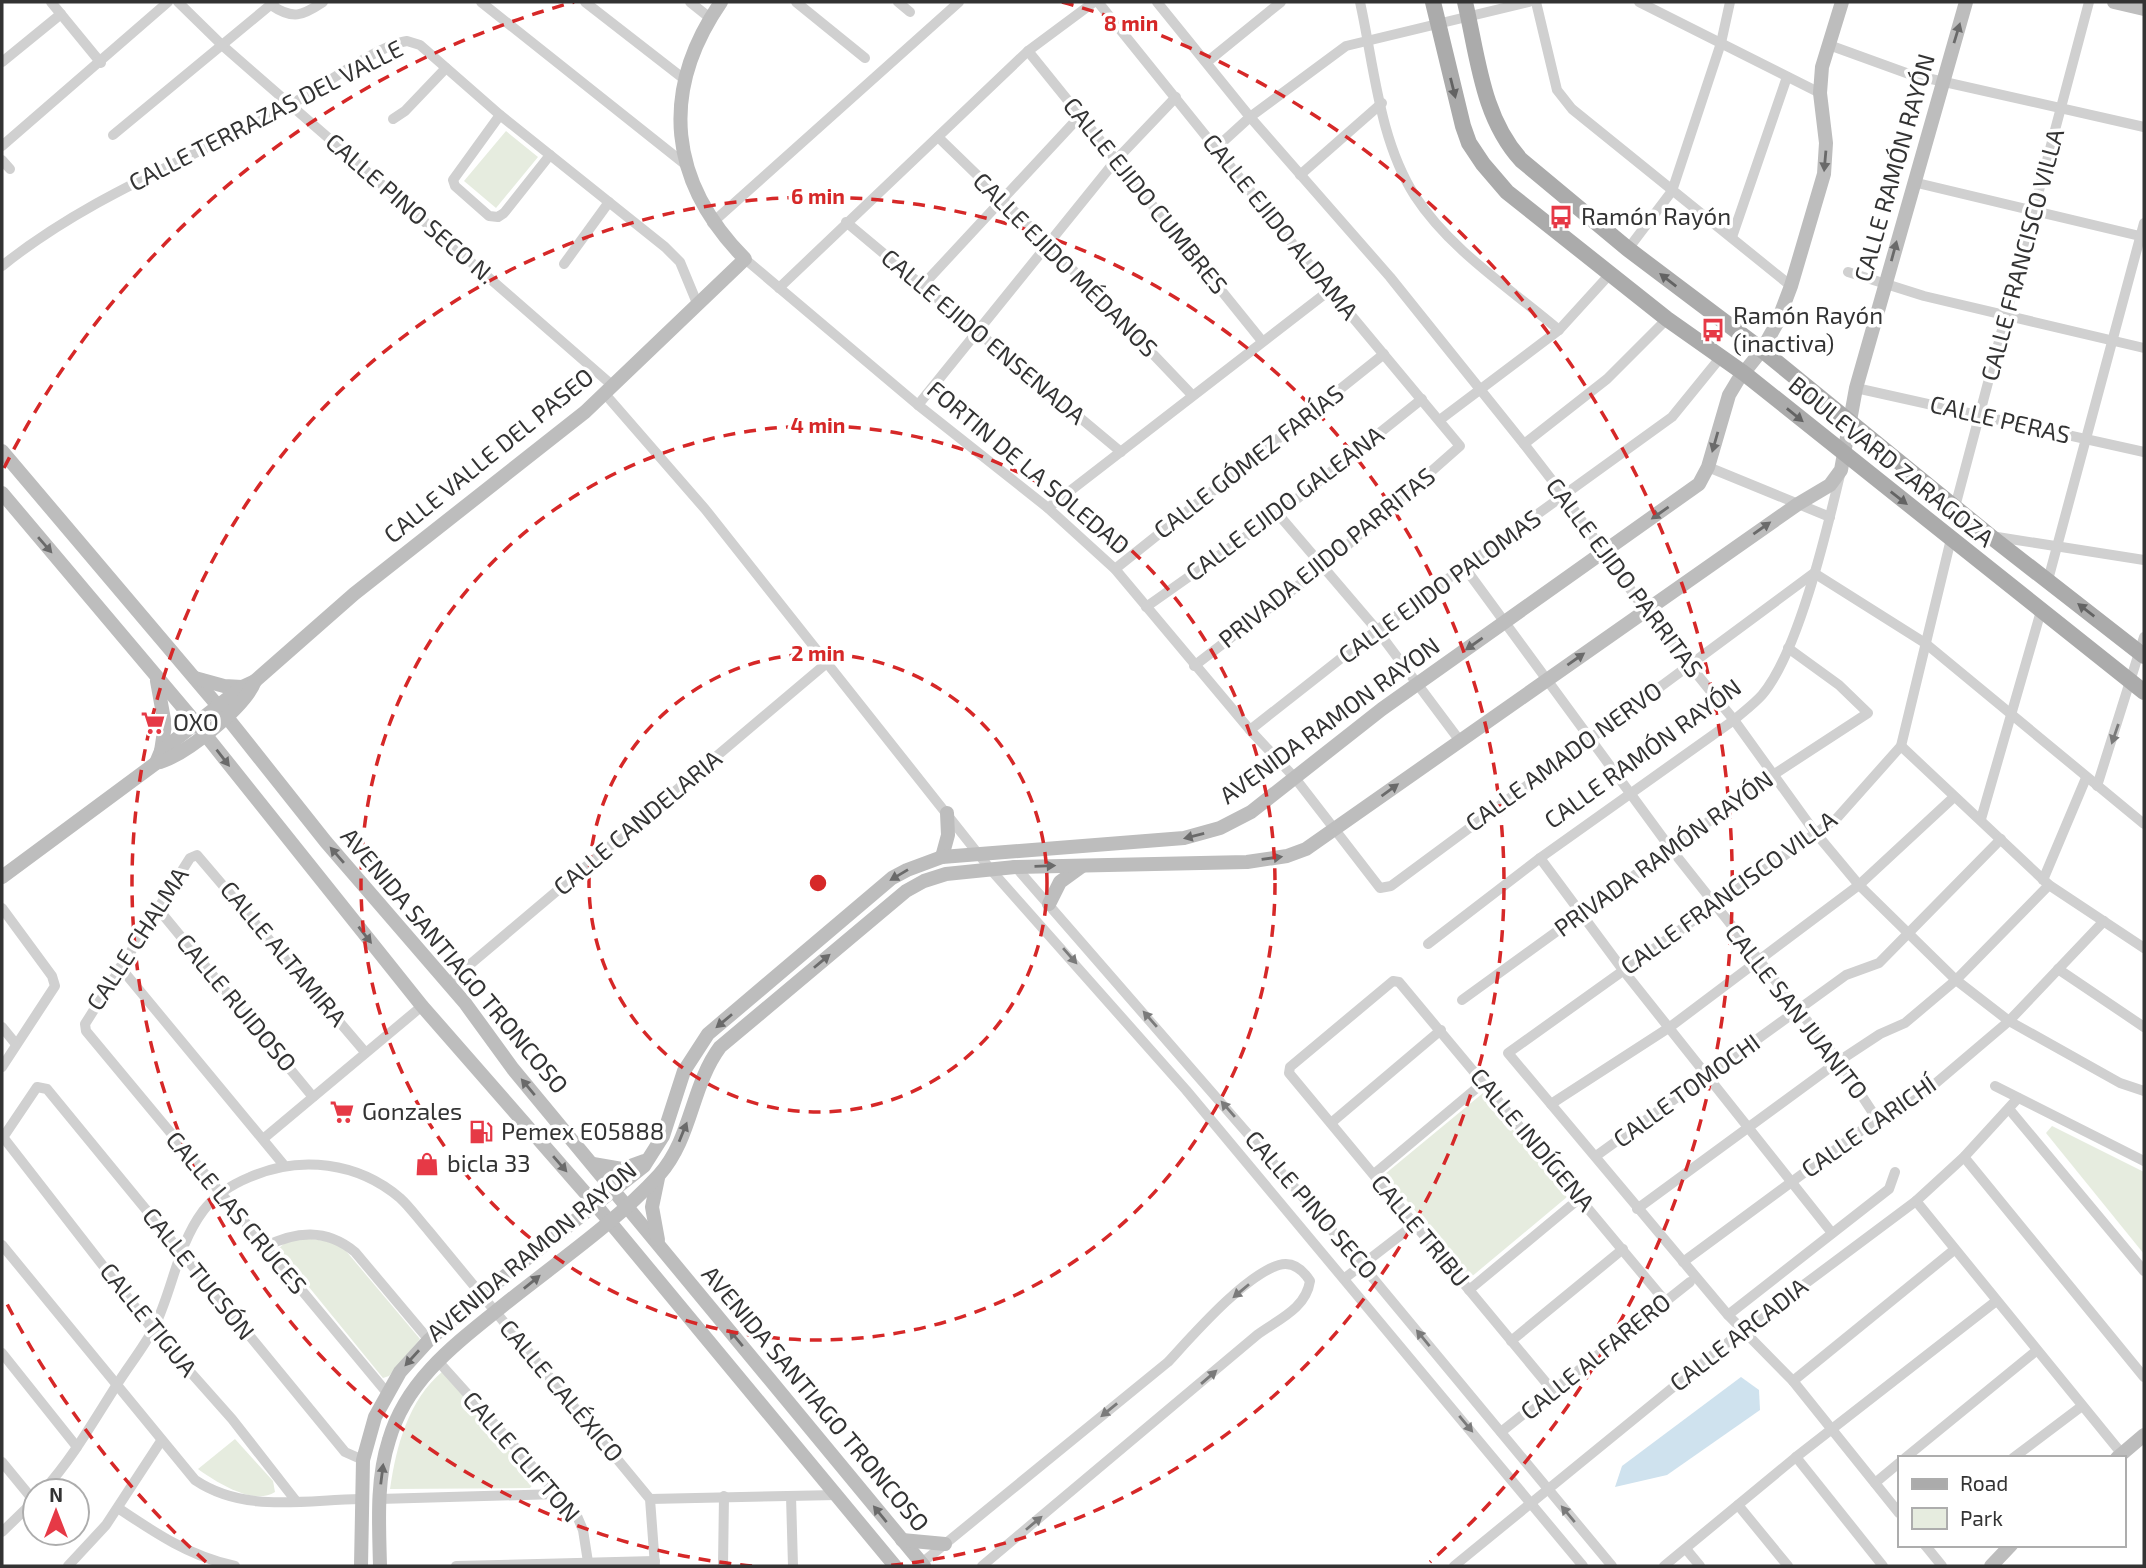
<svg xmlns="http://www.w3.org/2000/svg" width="2146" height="1568" font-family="'Exo 2',sans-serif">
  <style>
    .green { fill: #e6ecdf }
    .water { fill: #cfe2ee }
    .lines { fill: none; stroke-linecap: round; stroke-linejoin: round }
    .street { stroke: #d0d0d0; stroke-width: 10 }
    .secondary { stroke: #bdbdbd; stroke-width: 14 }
    .primary { stroke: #ababab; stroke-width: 16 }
    .oneway { fill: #6a6a6a }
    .oneway2 { fill: #636363 }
    .oneway3 { fill: #7a7a7a }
    .ring { fill: none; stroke: #d62828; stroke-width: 3.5; stroke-dasharray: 12 9 }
    .labels { text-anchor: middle; stroke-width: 7; stroke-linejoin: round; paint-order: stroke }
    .street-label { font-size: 24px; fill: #333; stroke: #fff }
    .poi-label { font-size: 24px; fill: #333; stroke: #fff; text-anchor: start }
    .centre { fill: #d62828; stroke: #fff; stroke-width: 3.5 }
    .ring-label { font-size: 21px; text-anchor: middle; font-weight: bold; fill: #d62828; stroke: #fff; stroke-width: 7; stroke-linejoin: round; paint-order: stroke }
  </style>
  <rect width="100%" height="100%" fill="#fff"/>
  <g class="green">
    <polygon points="506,131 538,157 496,208 464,181"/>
    <polygon points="1483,1093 1567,1197 1470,1278 1385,1174"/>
    <polygon points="2052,1126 2144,1172 2144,1254 2046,1133"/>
    <polygon points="304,1238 333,1242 346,1251 420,1339 389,1376 383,1378 278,1249 287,1241"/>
    <path d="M443,1371L533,1479L534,1483L530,1488L390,1489C396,1447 408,1400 443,1371Z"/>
    <path d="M235,1439L273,1481L275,1492C253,1506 216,1482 198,1469Z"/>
  </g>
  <polygon class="water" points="1741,1377 1759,1390 1760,1410 1667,1475 1615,1487 1622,1466"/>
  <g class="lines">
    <g class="street">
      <polyline points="51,2 101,63"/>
      <polyline points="178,2 223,46 613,386"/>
      <polyline points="481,2 686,165"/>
      <polyline points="585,2 684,79"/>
      <polyline points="690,2 710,18"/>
      <polyline points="796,2 865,58"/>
      <polyline points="898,2 910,12"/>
      <polyline points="1098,2 1330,290 1460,446 1325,565 1194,666"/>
      <polyline points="1157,2 1250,117 1390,277 1524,444 1565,497 1645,610 1734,720 1814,831 1859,885 1956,980 2009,1021 2120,1083 2144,1091"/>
      <path d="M1360,2C1374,65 1379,140 1415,196C1450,250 1511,289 1559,330"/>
      <polyline points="1536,2 1557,90 1572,109 1791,286"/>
      <polyline points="1639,2 1820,93"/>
      <path d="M271,5C293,20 302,16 323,2"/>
      <polyline points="1829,45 1909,74 2144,127"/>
      <polyline points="1028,51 1262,341"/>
      <polyline points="2,62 61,14"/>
      <polyline points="1207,62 1281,2"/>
      <polyline points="500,115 453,180 455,186 489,216 498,217 504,213 550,155"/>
      <polyline points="393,119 405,111 446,68"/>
      <polyline points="113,135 274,2"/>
      <polyline points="938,137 1049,245 1192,395"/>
      <polyline points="2,146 168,2"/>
      <polyline points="1216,148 1250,117 1346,46 1529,2"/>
      <polyline points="2,160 10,169"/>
      <polyline points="1300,175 1382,103"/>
      <polyline points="1913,182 2144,237"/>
      <polyline points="846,222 1121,452"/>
      <polyline points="712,223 959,2"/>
      <polyline points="1732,237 1787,77"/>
      <polyline points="1628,249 1672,191 1721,43 1730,2"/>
      <polyline points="745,259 918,405 1048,508 1115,569 1250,730 1295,778 1380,888 1391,886 1814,573 1925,643 2144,824"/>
      <polyline points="564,264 609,202"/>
      <path d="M2,266C89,196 193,158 290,105C320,88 376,46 407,41L420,45L500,115L665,247L680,262L697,303"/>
      <polyline points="1848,272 1924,296 2144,348"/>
      <polyline points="922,286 1080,116"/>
      <polyline points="779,288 1028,51 1094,2"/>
      <polyline points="1856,388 2144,452"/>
      <polyline points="605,394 705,509 991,870 1186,1090 1583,1566"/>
      <polyline points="918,405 1116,160 1176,97"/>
      <polyline points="1441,419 1559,330 1610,274"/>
      <polyline points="1524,444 1607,379 1667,319"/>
      <polyline points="1708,467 1830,517"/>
      <polyline points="1955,507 2089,2"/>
      <polyline points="1048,508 1330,290"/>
      <polyline points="1278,514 1377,630 1460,741"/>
      <polyline points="1991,536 2144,560"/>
      <polyline points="1465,568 1671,849 1839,1061 1877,1119"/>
      <polyline points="1115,569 1384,354"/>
      <polyline points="2048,580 2144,223"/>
      <polyline points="1146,607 1278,514 1422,399"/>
      <polyline points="1250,730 1377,630 1672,417 1720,358"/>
      <polyline points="1901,746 2049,885 2144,948"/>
      <polyline points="2097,786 2144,637"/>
      <polyline points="1981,819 2041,611"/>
      <polyline points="1540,858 1623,970 1832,1233"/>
      <polyline points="1014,865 1362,1265 1612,1566"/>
      <polyline points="2043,880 2086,778"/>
      <polyline points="2,908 52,976 55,986 2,1067"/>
      <polyline points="159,910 313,1097"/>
      <path d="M1428,944L1540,858L1734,720C1743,712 1754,704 1762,695C1798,653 1827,530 1840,475"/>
      <polyline points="120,967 283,1164"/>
      <polyline points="2058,969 2144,1027"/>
      <polyline points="448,983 828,662"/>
      <polyline points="1462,1000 1773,775 1868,713 1839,685 1788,648"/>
      <polyline points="2,1027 15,1043"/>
      <polyline points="365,1052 197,855 190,858 85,1024 86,1031 388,1394"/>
      <polyline points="1995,1086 2144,1161"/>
      <polyline points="1551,1104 1670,1027 1859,885 1954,797"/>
      <polyline points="2009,1109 2144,1271"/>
      <polyline points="1331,1123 1441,1030"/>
      <polyline points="3,1137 153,1330 232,1419 296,1501"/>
      <polyline points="2,1139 37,1087 47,1089 345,1452 363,1460"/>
      <polyline points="263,1139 422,1006"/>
      <polyline points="1596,1156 1846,975 1879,963 2001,839"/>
      <polyline points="1964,1157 2144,1377"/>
      <polyline points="1374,1174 1484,1082"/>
      <polyline points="1916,1201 2122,1454"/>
      <polyline points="1637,1209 1839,1061 1880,1034 1905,1023 1956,980 2049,885"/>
      <path d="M2,1245L195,1480C244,1513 302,1500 360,1499"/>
      <path d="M264,1247C296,1231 326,1228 355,1252L429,1340"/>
      <polyline points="1683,1262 1877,1119 1898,1112 1923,1094 2009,1021 2104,921"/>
      <polyline points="1345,1278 1415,1224"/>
      <polyline points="1469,1290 1580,1198"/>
      <polyline points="1728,1315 1889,1189 1895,1172"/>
      <polyline points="1511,1341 1623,1249"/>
      <polyline points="2,1353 77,1447"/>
      <polyline points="437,1360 577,1516 583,1530 588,1562"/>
      <polyline points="1793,1381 1954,1250"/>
      <polyline points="1553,1391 1289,1073 1290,1067 1393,981 1399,982 1665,1301"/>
      <polyline points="1501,1432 1690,1282"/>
      <polyline points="1796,1457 1883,1566"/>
      <polyline points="1905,1458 2036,1351"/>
      <polyline points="2013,1458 2082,1406"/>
      <polyline points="2,1462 34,1501"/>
      <polyline points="1875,1483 1899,1463"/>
      <path d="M43,1491C72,1459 93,1422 116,1386C128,1367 143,1348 154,1328C173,1289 177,1246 203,1211C215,1195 233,1184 250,1177C300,1155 358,1162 400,1198C410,1207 419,1220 428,1230L650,1499L655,1566"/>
      <polyline points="791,1496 793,1566"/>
      <polyline points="379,1499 558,1494"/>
      <polyline points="650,1499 837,1495"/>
      <polyline points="1738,1505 1788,1566"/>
      <path d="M118,1508C155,1533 191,1557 235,1566"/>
      <polyline points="1899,1513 1793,1381 1728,1315 1508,1053 1837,818 1901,746 1951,539"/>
      <polyline points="2,1532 35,1500"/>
      <polyline points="1925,1545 1942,1566"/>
      <polyline points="1686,1549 1700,1566"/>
      <polyline points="68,1566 106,1525 161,1441"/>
      <polyline points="456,1566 655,1561"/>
      <polyline points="723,1566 724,1496"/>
      <path d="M918,1566L1168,1362C1193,1335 1245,1275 1279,1265C1293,1261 1303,1270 1310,1281C1306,1309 1277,1320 1257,1335L982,1566"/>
      <polyline points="1454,1566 1742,1331 1916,1201 1964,1157 2018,1098"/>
      <polyline points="1664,1566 1796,1457 1995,1302"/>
    </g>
    <g class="secondary">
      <polyline points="2114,2 2144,9"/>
      <polyline points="2,451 218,706 326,842 465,1003 513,1069 924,1566"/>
      <polyline points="2,493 196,723 422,1006 595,1204 895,1566"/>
      <polyline points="195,678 224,686 242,687"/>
      <polyline points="157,681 165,725 161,751"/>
      <path d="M156,763L161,751L242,687L255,681L354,594L585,412L745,259C669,182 659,92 721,2"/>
      <polyline points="942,857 948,835 947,813"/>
      <path d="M2,877L156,763C184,757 245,707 255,681"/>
      <polyline points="1049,904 1060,882 1082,866"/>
      <polyline points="593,1164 622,1169 644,1161"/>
      <polyline points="658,1240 652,1207 658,1178"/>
      <polyline points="2117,1458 2144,1435"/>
      <polyline points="902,1540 945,1544"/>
      <polyline points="361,1566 363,1460 375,1417 400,1372 429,1340 481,1295 644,1166 663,1136 684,1071 708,1034 892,878 907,870 942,857 1184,838 1220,828 1251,812 1382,709 1699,484 1708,467 1729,395 1738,380 1762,350 1777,323 1791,286 1824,174 1826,143 1820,93 1822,67 1842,2"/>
      <path d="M380,1566C379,1524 376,1480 389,1440C406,1381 454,1345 500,1308C553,1265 613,1225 659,1175C692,1138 691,1086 720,1047L906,891L924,881L946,874L1015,867L1247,862L1287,856L1306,849L1798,504L1830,485L1841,470L1856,388L1966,2"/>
      <polyline points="1991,1566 2011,1545"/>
    </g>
    <g class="primary">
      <polyline points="1433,2 1463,126 1469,143 1483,164 1507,192 1667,319 1745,374 2144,692"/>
      <path d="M1465,2C1478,57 1482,117 1521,160L1628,249L1762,350L1990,536L2144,656"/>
    </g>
  </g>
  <defs><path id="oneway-solid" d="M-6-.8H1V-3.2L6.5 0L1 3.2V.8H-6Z" transform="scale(1.75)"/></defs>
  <g class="oneway">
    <use href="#oneway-solid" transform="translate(1957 33) rotate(-73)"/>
    <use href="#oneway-solid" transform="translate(1825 161) rotate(95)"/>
    <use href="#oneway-solid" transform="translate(1894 251) rotate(-75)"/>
    <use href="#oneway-solid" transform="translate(1715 442) rotate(106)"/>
    <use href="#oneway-solid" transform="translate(1660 513) rotate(145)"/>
    <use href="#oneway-solid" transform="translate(1762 528) rotate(-35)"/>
    <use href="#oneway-solid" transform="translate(45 545) rotate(49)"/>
    <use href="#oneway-solid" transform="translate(1474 644) rotate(145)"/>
    <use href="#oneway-solid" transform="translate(1576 659) rotate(-35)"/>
    <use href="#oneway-solid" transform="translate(223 758) rotate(52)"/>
    <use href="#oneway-solid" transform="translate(1390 790) rotate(-36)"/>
    <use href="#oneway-solid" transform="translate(1194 836) rotate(166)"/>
    <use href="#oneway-solid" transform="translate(337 855) rotate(-131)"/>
    <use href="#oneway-solid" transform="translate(1272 858) rotate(-8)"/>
    <use href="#oneway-solid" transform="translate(1045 866) rotate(-2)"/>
    <use href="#oneway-solid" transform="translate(899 875) rotate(149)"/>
    <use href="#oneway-solid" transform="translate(365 935) rotate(52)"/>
    <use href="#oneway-solid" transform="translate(822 961) rotate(-40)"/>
    <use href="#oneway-solid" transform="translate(724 1021) rotate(140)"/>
    <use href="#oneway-solid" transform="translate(528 1087) rotate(-130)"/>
    <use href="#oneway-solid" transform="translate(683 1132) rotate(-68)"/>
    <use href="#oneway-solid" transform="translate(560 1164) rotate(49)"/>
    <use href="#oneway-solid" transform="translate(532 1282) rotate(-39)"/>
    <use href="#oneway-solid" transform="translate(736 1338) rotate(-130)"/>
    <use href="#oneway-solid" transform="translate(412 1358) rotate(132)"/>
    <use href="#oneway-solid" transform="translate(382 1474) rotate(-83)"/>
    <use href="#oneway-solid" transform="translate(880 1514) rotate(-129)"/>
  </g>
  <g class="oneway2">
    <use href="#oneway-solid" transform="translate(1453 88) rotate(76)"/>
    <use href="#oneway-solid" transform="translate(1668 280) rotate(-142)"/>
    <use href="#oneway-solid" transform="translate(1795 415) rotate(39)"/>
    <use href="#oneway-solid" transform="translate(1899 498) rotate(38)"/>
    <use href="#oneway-solid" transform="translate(2086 610) rotate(-142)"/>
  </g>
  <g class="oneway3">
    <use href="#oneway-solid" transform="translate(2115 734) rotate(109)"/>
    <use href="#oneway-solid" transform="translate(1070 956) rotate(49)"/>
    <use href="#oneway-solid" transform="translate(1150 1019) rotate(-131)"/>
    <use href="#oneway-solid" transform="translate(1228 1109) rotate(-131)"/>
    <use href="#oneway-solid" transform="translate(1241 1291) rotate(140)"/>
    <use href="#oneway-solid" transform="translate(1423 1338) rotate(-129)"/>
    <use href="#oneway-solid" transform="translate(1209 1377) rotate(-41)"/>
    <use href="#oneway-solid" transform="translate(1109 1410) rotate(141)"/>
    <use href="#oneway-solid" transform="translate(1466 1424) rotate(50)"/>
    <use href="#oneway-solid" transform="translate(1568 1514) rotate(-130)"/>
    <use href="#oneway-solid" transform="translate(1034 1523) rotate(-40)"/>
  </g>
  <g class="ring">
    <circle cx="818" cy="883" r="229"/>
    <circle cx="818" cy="883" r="457"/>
    <path d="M752 1566A686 686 0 1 1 884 1566"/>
    <path d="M206 1562A914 914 0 0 1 4 1298M4 468A914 914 0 0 1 574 2M1062 2A914 914 0 0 1 1430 1562"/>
  </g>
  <defs>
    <g id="bus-bare" transform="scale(1.89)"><path d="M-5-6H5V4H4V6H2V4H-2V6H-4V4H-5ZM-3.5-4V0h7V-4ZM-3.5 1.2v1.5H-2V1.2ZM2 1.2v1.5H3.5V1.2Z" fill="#e63946" stroke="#fff" stroke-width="2.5" paint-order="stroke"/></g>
    <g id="supermarket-bare" transform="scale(1.89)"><path d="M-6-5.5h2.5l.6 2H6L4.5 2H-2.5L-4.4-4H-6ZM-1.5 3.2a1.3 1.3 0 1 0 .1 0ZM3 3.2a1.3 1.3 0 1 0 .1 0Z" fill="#e63946" stroke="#fff" stroke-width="2.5" paint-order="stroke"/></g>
    <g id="fuel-bare" transform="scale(1.89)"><path d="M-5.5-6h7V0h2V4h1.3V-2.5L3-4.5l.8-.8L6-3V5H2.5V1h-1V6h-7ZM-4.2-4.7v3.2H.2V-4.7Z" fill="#e63946" stroke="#fff" stroke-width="2.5" paint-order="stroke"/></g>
    <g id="shop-bare" transform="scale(1.89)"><path d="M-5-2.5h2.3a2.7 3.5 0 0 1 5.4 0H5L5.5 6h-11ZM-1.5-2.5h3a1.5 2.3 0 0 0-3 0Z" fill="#e63946" stroke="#fff" stroke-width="2.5" paint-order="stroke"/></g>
  </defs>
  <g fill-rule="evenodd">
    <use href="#bus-bare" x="1561" y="217"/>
    <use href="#bus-bare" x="1713" y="330"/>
    <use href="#supermarket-bare" x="153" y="723"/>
    <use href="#supermarket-bare" x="342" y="1112"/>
    <use href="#fuel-bare" x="481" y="1132"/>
    <use href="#shop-bare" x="427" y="1164"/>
  </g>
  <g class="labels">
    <g class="street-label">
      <text transform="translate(266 116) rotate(-27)" y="8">CALLE TERRAZAS DEL VALLE</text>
      <text transform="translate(1895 168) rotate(-74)" y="8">CALLE RAMÓN RAYÓN</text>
      <text transform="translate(1145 196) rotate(51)" y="8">CALLE EJIDO CUMBRES</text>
      <text transform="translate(410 209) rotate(41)" y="8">CALLE PINO SECO N.</text>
      <text transform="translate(1280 227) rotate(51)" y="8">CALLE EJIDO ALDAMA</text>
      <text transform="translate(2023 255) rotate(-75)" y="8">CALLE FRANCISCO VILLA</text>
      <text transform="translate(1065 265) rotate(45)" y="8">CALLE EJIDO MÉDANOS</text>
      <text transform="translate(983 337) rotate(40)" y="8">CALLE EJIDO ENSENADA</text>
      <text transform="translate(2000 420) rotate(13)" y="8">CALLE PERAS</text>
      <text transform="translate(489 456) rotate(-39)" y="8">CALLE VALLE DEL PASEO</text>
      <text transform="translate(1249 462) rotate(-38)" y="8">CALLE GÓMEZ FARÍAS</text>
      <text transform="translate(1891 462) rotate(39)" y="8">BOULEVARD ZARAGOZA</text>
      <text transform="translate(1028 468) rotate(40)" y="8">FORTIN DE LA SOLEDAD</text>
      <text transform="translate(1285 504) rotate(-37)" y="8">CALLE EJIDO GALEANA</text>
      <text transform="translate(1327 558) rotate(-39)" y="8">PRIVADA EJIDO PARRITAS</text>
      <text transform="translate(1624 578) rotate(53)" y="8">CALLE EJIDO PARRITAS</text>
      <text transform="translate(1440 587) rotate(-36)" y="8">CALLE EJIDO PALOMAS</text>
      <text transform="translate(1330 721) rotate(-36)" y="8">AVENIDA RAMON RAYON</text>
      <text transform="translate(1643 754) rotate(-36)" y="8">CALLE RAMÓN RAYÓN</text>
      <text transform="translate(1564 757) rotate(-36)" y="8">CALLE AMADO NERVO</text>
      <text transform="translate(638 823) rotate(-40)" y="8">CALLE CANDELARIA</text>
      <text transform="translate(1664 854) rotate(-36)" y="8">PRIVADA RAMÓN RAYÓN</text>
      <text transform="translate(1729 893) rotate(-36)" y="8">CALLE FRANCISCO VILLA</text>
      <text transform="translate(138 939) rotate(-57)" y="8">CALLE CHALMA</text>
      <text transform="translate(283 954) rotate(50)" y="8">CALLE ALTAMIRA</text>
      <text transform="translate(454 961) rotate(50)" y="8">AVENIDA SANTIAGO TRONCOSO</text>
      <text transform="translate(236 1003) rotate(50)" y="8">CALLE RUIDOSO</text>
      <text transform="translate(1796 1012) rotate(52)" y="8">CALLE SAN JUANITO</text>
      <text transform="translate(1687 1091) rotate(-36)" y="8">CALLE TOMOCHI</text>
      <text transform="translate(1869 1127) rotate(-35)" y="8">CALLE CARICHÍ</text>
      <text transform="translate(1532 1140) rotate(50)" y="8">CALLE INDÍGENA</text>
      <text transform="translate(1311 1205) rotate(49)" y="8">CALLE PINO SECO</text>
      <text transform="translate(236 1213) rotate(50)" y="8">CALLE LAS CRUCES</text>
      <text transform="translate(1420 1231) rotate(50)" y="8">CALLE TRIBU</text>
      <text transform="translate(532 1252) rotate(-40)" y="8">AVENIDA RAMON RAYON</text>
      <text transform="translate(198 1274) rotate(51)" y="8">CALLE TUCSÓN</text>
      <text transform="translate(148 1320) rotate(51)" y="8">CALLE TIGUA</text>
      <text transform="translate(1739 1335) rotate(-38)" y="8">CALLE ARCADIA</text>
      <text transform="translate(1596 1357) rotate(-39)" y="8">CALLE ALFARERO</text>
      <text transform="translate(561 1391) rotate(50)" y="8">CALLE CALÉXICO</text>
      <text transform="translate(815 1399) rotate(50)" y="8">AVENIDA SANTIAGO TRONCOSO</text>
      <text transform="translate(521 1457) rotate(49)" y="8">CALLE CLIFTON</text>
    </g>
    <g class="poi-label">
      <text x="1581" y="225">Ramón Rayón</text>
      <text x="1733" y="324">Ramón Rayón<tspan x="1733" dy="28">(inactiva)</tspan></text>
      <text x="173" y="731">OXO</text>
      <text x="362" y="1120">Gonzales</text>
      <text x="501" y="1140">Pemex E05888</text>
      <text x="447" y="1172">bicla 33</text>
    </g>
  </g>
  <circle cx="818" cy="883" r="10" class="centre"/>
  <g class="ring-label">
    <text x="1131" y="31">8 min</text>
    <text x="818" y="204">6 min</text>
    <text x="818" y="433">4 min</text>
    <text x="818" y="661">2 min</text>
  </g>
  <rect width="2146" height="1568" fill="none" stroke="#333333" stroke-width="7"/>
  <rect x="1898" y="1456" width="228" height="91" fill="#ffffff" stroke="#adadad" stroke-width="2"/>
  <rect x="1912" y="1479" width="35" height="10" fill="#ababab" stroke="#adadad" stroke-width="2"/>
  <text x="1960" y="1491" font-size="21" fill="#333333">Road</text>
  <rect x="1912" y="1508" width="35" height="21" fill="#e6ecdf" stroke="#adadad" stroke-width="2"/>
  <text x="1960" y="1526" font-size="21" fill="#333333">Park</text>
  <g transform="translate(56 1512)"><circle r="33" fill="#ffffff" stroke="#adadad" stroke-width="2"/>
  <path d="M0-5L12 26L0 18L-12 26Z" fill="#e63946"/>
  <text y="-10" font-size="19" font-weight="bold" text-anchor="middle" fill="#333333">N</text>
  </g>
</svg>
